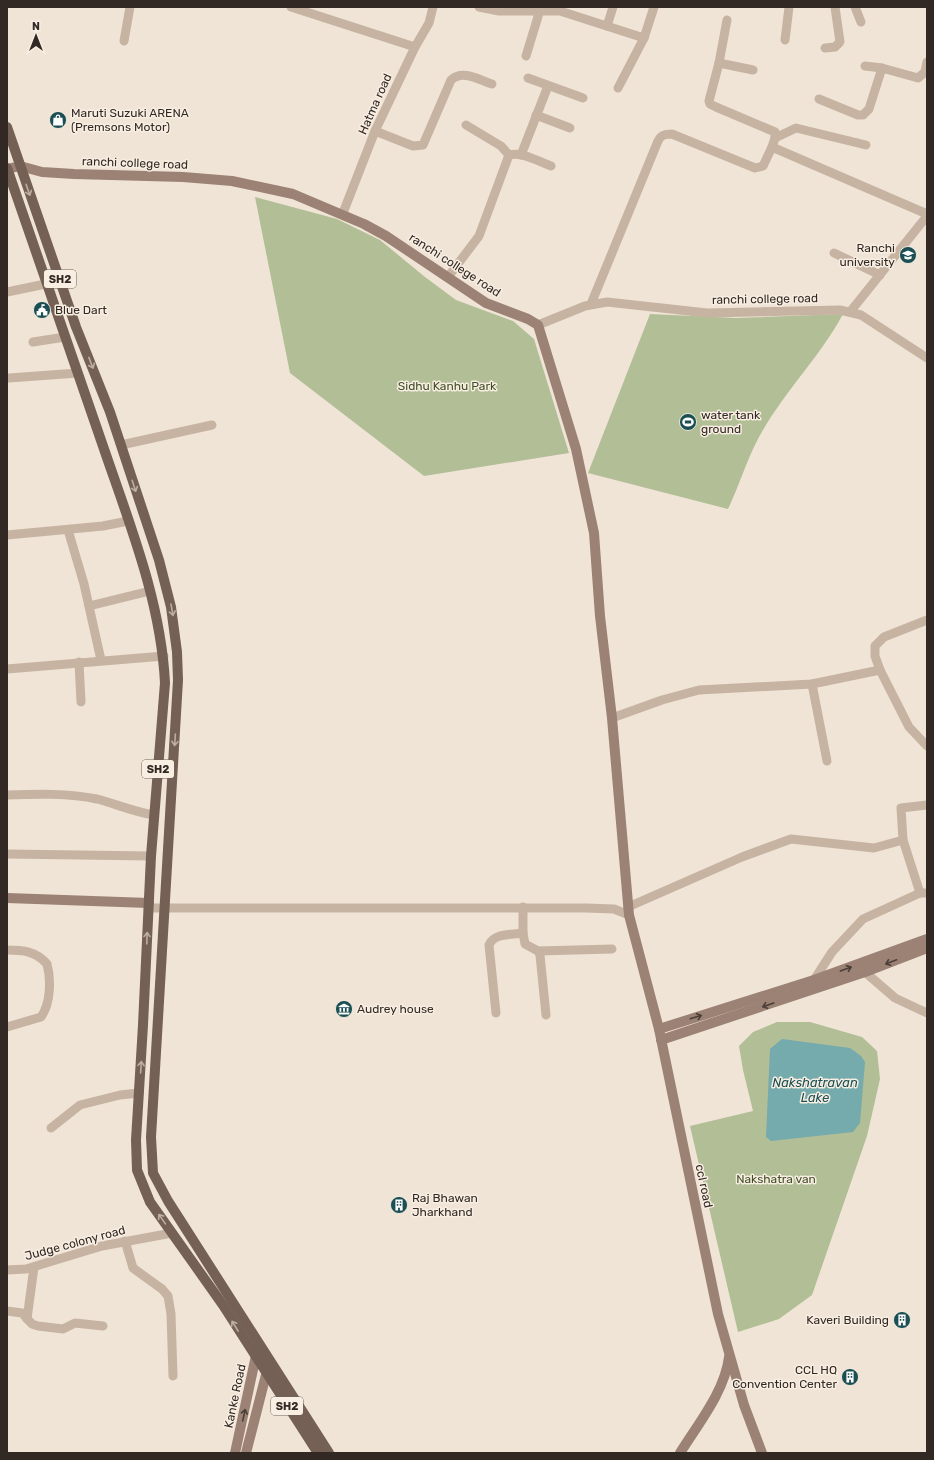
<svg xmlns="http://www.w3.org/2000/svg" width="934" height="1460" font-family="Rubik,sans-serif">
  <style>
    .green { fill: #b1be96 }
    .water { fill: #75abad }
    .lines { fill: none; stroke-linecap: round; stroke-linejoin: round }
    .street { stroke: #c7b3a2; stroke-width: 9 }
    .secondary { stroke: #9b8274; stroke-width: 10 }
    .primary { stroke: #746055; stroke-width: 10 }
    .oneway { stroke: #bdaea3 }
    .oneway2 { stroke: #4c3f39 }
    .labels { text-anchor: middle; stroke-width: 3; stroke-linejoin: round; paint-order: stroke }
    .shield { fill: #f8eee2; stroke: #6d645e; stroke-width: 1 }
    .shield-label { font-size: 11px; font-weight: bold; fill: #322925 }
    .street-label { font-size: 12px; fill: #322925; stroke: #f8eee2 }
    .poi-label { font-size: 12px; fill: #322925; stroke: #f8eee2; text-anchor: start }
    .park-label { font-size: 12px; fill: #425029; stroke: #f8eee2 }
    .water-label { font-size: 13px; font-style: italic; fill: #1b4f53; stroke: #f8eee2 }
  </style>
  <rect width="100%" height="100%" fill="#f0e4d6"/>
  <g class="green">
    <polygon points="255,197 337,219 380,240 425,277 456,300 513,321 534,339 569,453 424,476 290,373"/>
    <path d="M650,314L736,318L843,314C820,357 783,393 759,437C747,459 739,486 728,509L588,473Z"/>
    <polygon points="777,1022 810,1022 862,1037 877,1051 880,1079 867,1136 812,1295 779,1319 738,1332 690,1126 753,1111 743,1070 739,1046 753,1032"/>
  </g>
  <polygon class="water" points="782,1039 850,1048 861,1056 865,1062 860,1123 853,1132 771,1141 766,1137 770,1049"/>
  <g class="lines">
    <g class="street">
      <polyline points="291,7 415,47"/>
      <polyline points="479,7 499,11 560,11 644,38 654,7"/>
      <polyline points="855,7 861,22"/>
      <polyline points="727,20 719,63 709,101 710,104 716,107 775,132 775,138 772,147"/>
      <polyline points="607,26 613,7"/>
      <polyline points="785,40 789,7"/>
      <polyline points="124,41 130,7"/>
      <polyline points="825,48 835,47 840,42 835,7"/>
      <polyline points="526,56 540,10"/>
      <polyline points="719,63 753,70"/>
      <polyline points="865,66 882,68"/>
      <polyline points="528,78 583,98"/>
      <polyline points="618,88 644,38"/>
      <polyline points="819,99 858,115 863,115 869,109 882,68 918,78 925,72 927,62"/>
      <polyline points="536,115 570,128"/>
      <polyline points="466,125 501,146 509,155"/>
      <path d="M375,131L413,146L423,145L451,80C463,69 479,80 492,84"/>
      <polyline points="775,138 796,128 866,145"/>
      <polyline points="521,155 548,86"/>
      <polyline points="343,213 375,131 415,47 429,23 433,7"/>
      <polyline points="834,253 880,275"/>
      <path d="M448,277L479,236L509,155C522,151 539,162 551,166"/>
      <polyline points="7,292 60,281"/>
      <path d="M591,304L658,141C661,135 665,134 672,134L755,168L763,166L772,147L927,214"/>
      <polyline points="850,312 927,216"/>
      <polyline points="538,325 585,306 607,302 707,313 840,310 861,315 927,358"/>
      <polyline points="33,342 65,337"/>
      <polyline points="9,378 78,373"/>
      <polyline points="121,445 212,425"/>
      <polyline points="68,530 84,584 101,660"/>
      <polyline points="7,535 103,526 128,521"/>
      <polyline points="89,606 150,591"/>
      <polyline points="79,662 81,702"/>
      <polyline points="7,669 164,656"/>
      <polyline points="880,670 875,656 875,646 884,637 927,620"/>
      <polyline points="812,684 827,761"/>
      <polyline points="612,718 662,700 699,690 812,684 880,670 909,727 927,746"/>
      <path d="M7,795C36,794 68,793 97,799C116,804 134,812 154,815"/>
      <polyline points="7,854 151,856"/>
      <polyline points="920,893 903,840 901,808 927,805"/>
      <polyline points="523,907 523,933 525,944 538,951 540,955 546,1015"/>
      <polyline points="628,907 742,857 791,839 874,848 903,840"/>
      <polyline points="148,908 586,908 614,909 629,915"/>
      <path d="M7,950C22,950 36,951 47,964C51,979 51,1003 41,1017L7,1027"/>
      <polyline points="538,951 612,949"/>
      <polyline points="864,967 865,972 895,998 927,1013"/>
      <polyline points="814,980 832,952 863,919 920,893 927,893"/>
      <path d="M496,1013L489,945C494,933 511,935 523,933"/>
      <polyline points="51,1128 80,1105 120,1095 139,1093"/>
      <polyline points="125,1241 133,1268 162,1289 168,1296 171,1314 173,1376"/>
      <polyline points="7,1270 26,1269 102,1246 172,1233"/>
      <polyline points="7,1311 22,1313 32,1324 38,1326 63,1329 75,1323 103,1326"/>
      <polyline points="27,1319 34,1267"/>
    </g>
    <g class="secondary">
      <polyline points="7,169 20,166 42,172 74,174 183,177 232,181 293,194 364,224 386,236 486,303 528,319 538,325 576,449 594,533 600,616 612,718 629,915 659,1029 718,1314 744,1405 762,1453"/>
      <polyline points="7,898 149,903"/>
      <polyline points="659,1029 814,980 927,939"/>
      <polyline points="661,1040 865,972 927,948"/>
      <polyline points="235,1453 257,1351"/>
      <polyline points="246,1453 268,1367"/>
      <path d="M680,1453C698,1424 725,1391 729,1357"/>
    </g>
    <g class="primary">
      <polyline points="7,127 76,327 110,412 159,560 171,607 177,652 178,680 151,1137 153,1173 168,1201 329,1453"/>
      <path d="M7,168C40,261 72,355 104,449C130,525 161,602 165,683L151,856L143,1025L136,1140L137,1170L150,1202L223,1305L318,1453"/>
    </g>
  </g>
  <defs><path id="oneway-shaft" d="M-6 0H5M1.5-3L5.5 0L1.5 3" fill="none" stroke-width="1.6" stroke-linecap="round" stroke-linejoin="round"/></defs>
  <g class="oneway">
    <use href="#oneway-shaft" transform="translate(28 190) rotate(71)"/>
    <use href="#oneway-shaft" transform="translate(91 363) rotate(69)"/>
    <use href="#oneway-shaft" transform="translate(134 486) rotate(72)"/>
    <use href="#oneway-shaft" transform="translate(172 610) rotate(80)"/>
    <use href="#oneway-shaft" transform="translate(175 740) rotate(94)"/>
    <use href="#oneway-shaft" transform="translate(147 938) rotate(-88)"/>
    <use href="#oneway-shaft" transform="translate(141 1067) rotate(-86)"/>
    <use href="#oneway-shaft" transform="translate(162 1219) rotate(-125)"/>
    <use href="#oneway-shaft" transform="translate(235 1326) rotate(-122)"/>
  </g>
  <g class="oneway2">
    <use href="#oneway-shaft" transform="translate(891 962) rotate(159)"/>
    <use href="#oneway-shaft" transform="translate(846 969) rotate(-20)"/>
    <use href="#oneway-shaft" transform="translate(768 1005) rotate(161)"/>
    <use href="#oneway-shaft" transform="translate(696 1017) rotate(-17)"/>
    <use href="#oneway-shaft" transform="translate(244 1415) rotate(-78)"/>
  </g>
  <defs>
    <g id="shop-disc" transform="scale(0.9)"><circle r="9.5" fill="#1b4f53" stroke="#f8eee2"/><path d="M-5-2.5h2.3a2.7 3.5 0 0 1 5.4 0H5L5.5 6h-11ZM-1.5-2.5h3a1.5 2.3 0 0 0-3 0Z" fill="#fff"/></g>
    <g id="university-disc" transform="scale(0.9)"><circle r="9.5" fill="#1b4f53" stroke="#f8eee2"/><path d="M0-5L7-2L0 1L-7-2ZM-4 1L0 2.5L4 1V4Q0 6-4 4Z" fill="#fff"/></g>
    <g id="civic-disc" transform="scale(0.9)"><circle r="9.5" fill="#1b4f53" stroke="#f8eee2"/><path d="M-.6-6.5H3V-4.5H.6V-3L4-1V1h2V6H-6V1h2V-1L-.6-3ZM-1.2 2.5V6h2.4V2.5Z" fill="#fff"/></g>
    <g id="stadium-disc" transform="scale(0.9)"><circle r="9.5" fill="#1b4f53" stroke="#f8eee2"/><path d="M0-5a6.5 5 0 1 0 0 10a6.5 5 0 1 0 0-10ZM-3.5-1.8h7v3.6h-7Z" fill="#fff"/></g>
    <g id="museum-disc" transform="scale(0.9)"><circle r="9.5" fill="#1b4f53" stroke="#f8eee2"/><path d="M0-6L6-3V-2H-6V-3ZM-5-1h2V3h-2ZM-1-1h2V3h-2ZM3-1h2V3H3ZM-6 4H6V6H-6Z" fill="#fff"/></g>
    <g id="building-disc" transform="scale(0.9)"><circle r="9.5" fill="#1b4f53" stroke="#f8eee2"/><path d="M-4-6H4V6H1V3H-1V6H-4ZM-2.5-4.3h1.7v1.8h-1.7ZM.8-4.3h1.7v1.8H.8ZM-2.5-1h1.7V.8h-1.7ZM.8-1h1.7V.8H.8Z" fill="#fff"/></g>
  </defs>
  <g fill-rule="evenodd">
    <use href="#shop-disc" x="58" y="120"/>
    <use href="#university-disc" x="908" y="255"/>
    <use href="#civic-disc" x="42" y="310"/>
    <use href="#stadium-disc" x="688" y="422"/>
    <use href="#museum-disc" x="344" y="1009"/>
    <use href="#building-disc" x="399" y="1205"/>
    <use href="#building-disc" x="902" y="1320"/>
    <use href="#building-disc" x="850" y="1377"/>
  </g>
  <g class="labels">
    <g class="shield">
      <rect x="44" y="270" width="32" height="18" rx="3"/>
      <rect x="142" y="760" width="32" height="18" rx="3"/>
      <rect x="271" y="1397" width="32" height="18" rx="3"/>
    </g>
    <g class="shield-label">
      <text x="60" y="283">SH2</text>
      <text x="158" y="773">SH2</text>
      <text x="287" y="1410">SH2</text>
    </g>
    <g class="street-label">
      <text transform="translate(375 104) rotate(-66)" y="4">Hatma road</text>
      <text transform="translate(135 163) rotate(2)" y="4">ranchi college road</text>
      <text transform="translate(455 265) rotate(33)" y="4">ranchi college road</text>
      <text transform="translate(765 299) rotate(-1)" y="4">ranchi college road</text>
      <text transform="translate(704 1186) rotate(78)" y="4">ccl road</text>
      <text transform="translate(75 1243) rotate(-15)" y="4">Judge colony road</text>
      <text transform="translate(235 1396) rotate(-78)" y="4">Kanke Road</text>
    </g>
    <g class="poi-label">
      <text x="71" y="117">Maruti Suzuki ARENA<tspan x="71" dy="14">(Premsons Motor)</tspan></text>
      <text x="895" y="252" text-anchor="end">Ranchi<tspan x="895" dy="14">university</tspan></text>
      <text x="55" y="314">Blue Dart</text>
      <text x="701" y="419">water tank<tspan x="701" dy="14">ground</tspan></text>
      <text x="357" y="1013">Audrey house</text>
      <text x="412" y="1202">Raj Bhawan<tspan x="412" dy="14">Jharkhand</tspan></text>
      <text x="889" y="1324" text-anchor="end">Kaveri Building</text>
      <text x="837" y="1374" text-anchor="end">CCL HQ<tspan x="837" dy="14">Convention Center</tspan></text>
    </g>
    <g class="park-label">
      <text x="447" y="390">Sidhu Kanhu Park</text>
      <text x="776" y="1183">Nakshatra van</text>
    </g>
    <g class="water-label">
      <text x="815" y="1087">Nakshatravan<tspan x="815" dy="15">Lake</tspan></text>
    </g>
  </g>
  <rect width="934" height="1460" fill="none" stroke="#322925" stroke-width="16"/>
  <g transform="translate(36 36)" stroke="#f8eee2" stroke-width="3" paint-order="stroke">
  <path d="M0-3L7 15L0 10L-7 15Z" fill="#322925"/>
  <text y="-6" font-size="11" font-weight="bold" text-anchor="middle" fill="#322925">N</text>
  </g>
</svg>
